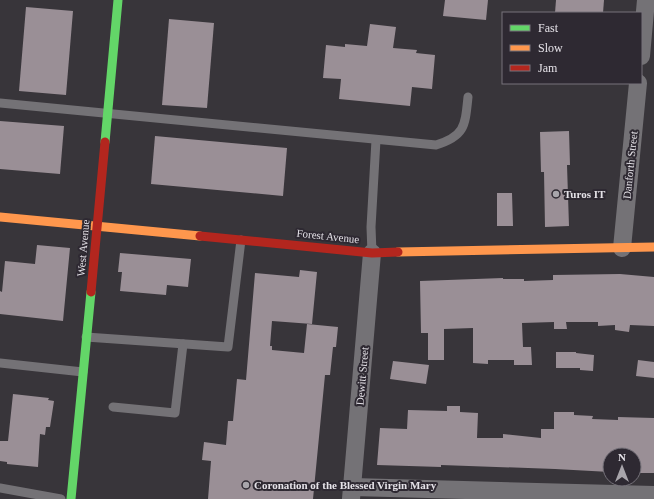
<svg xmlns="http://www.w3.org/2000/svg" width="654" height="499" font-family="'Times New Roman',serif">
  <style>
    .building { fill: #9a8f96 }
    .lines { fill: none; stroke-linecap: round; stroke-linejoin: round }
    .lane { stroke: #747276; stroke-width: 9 }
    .street { stroke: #747276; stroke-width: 18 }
    .fast { stroke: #63d668; stroke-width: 9 }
    .slow { stroke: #ff974d; stroke-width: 9 }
    .jam { stroke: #b3261e; stroke-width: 9 }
    .poi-dot { fill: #a8a5ab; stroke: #2e2932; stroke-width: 1.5 }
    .labels { text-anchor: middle; stroke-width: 4; stroke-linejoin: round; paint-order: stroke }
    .street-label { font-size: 11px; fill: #e5e2e8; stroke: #2e2932 }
    .poi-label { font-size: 11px; font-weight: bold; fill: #e5e2e8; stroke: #2e2932; text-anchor: start }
  </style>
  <rect width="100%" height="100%" fill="#38353a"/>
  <g class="building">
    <polygon points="445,0 488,0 486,20 443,16"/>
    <polygon points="556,0 604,0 603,13 555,13"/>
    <polygon points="26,7 73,11 66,95 19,91"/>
    <polygon points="169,19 214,23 207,108 162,105"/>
    <polygon points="370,24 396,27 393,48 417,50 416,53 435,55 432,89 412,87 410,106 339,99 341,79 323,78 326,45 345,47 345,44 367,46"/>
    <polygon points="0,121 64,126 60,174 0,169"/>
    <polygon points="569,131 570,165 567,165 569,226 545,227 544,172 541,172 540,132"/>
    <polygon points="155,136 287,148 283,196 151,184"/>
    <polygon points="497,193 512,193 513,226 497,226"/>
    <polygon points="37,245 70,248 63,321 0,314 0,291 2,292 5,261 35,264"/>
    <polygon points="120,253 191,259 188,287 167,285 166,295 120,291 122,272 118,272"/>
    <polygon points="300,270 317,272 312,324 272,321 270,346 272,346 272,350 304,353 307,324 338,327 336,347 333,347 330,375 325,375 313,499 208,499 211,461 202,460 204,442 226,445 228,421 233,421 237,379 246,380 255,273 299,277"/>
    <polygon points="620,274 654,277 654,326 630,325 629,332 615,330 615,325 598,326 598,322 566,322 567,329 554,329 554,322 522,323 523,347 531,347 532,365 514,365 514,360 488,360 488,364 473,363 473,328 444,329 444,360 428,360 428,333 421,333 420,281 503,278 503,279 524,279 524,281 553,280 553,275"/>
    <polygon points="556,352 576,352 576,353 594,355 593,371 580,370 580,368 556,368"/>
    <polygon points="638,360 654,362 654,378 636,376"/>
    <polygon points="393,361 429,365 426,384 390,379"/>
    <polygon points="13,394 49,398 48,400 54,401 50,427 46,427 45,435 40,434 38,467 7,464 7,462 0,461 0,441 8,441"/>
    <polygon points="447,406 460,406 460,412 478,413 477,438 503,438 503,434 541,438 541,429 554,429 554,412 574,412 574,415 593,416 592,419 618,420 618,417 654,418 654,473 634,473 634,455 610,455 610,472 555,469 441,465 441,467 377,465 380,428 407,429 408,410 447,411"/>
  </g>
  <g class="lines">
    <g class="lane">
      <path d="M0,103L436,145C465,136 465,126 468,97"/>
      <polyline points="372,253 371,227 376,140"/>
      <polyline points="86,337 228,347 241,240"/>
      <polyline points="0,363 83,372"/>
      <polyline points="113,407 175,413 183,344"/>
      <polyline points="0,488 61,499"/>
    </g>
    <g class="street">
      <polyline points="641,56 646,0"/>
      <polyline points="622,248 638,83"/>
      <polyline points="352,487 654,495"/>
      <polyline points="351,499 372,253"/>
    </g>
    <g class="fast">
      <polyline points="105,142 118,0"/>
      <polyline points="71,499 91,292"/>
    </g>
    <g class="slow">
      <polyline points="0,217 200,236"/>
      <polyline points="398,252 654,247"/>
    </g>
    <g class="jam">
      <polyline points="200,236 372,253 398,252"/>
      <polyline points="91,292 105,142"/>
    </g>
  </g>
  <g class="poi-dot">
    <circle cx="556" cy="194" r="4"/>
    <circle cx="246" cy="485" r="4"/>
  </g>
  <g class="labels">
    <g class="street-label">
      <text transform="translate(630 165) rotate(-84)" y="4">Danforth Street</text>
      <text transform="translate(328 236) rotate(6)" y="4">Forest Avenue</text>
      <text transform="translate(83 248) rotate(-85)" y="4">West Avenue</text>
      <text transform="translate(362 376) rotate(-85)" y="4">Dewitt Street</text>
    </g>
    <g class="poi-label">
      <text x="564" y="198">Turos IT</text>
      <text x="254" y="489">Coronation of the Blessed Virgin Mary</text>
    </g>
  </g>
  <rect x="502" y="12" width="140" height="72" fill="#2e2932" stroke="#77737b"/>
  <rect x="510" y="25" width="20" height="6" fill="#63d668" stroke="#77737b"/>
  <text x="538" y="32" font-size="12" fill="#e5e2e8">Fast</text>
  <rect x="510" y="45" width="20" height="6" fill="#ff974d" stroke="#77737b"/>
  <text x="538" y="52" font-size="12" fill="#e5e2e8">Slow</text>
  <rect x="510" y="65" width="20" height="6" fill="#b3261e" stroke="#77737b"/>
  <text x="538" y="72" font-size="12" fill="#e5e2e8">Jam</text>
  <g transform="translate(622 467)"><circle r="19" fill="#2e2932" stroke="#77737b"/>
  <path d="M0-3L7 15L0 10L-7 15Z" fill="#a8a5ab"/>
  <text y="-6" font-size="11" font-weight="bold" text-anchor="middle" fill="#e5e2e8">N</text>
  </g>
</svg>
